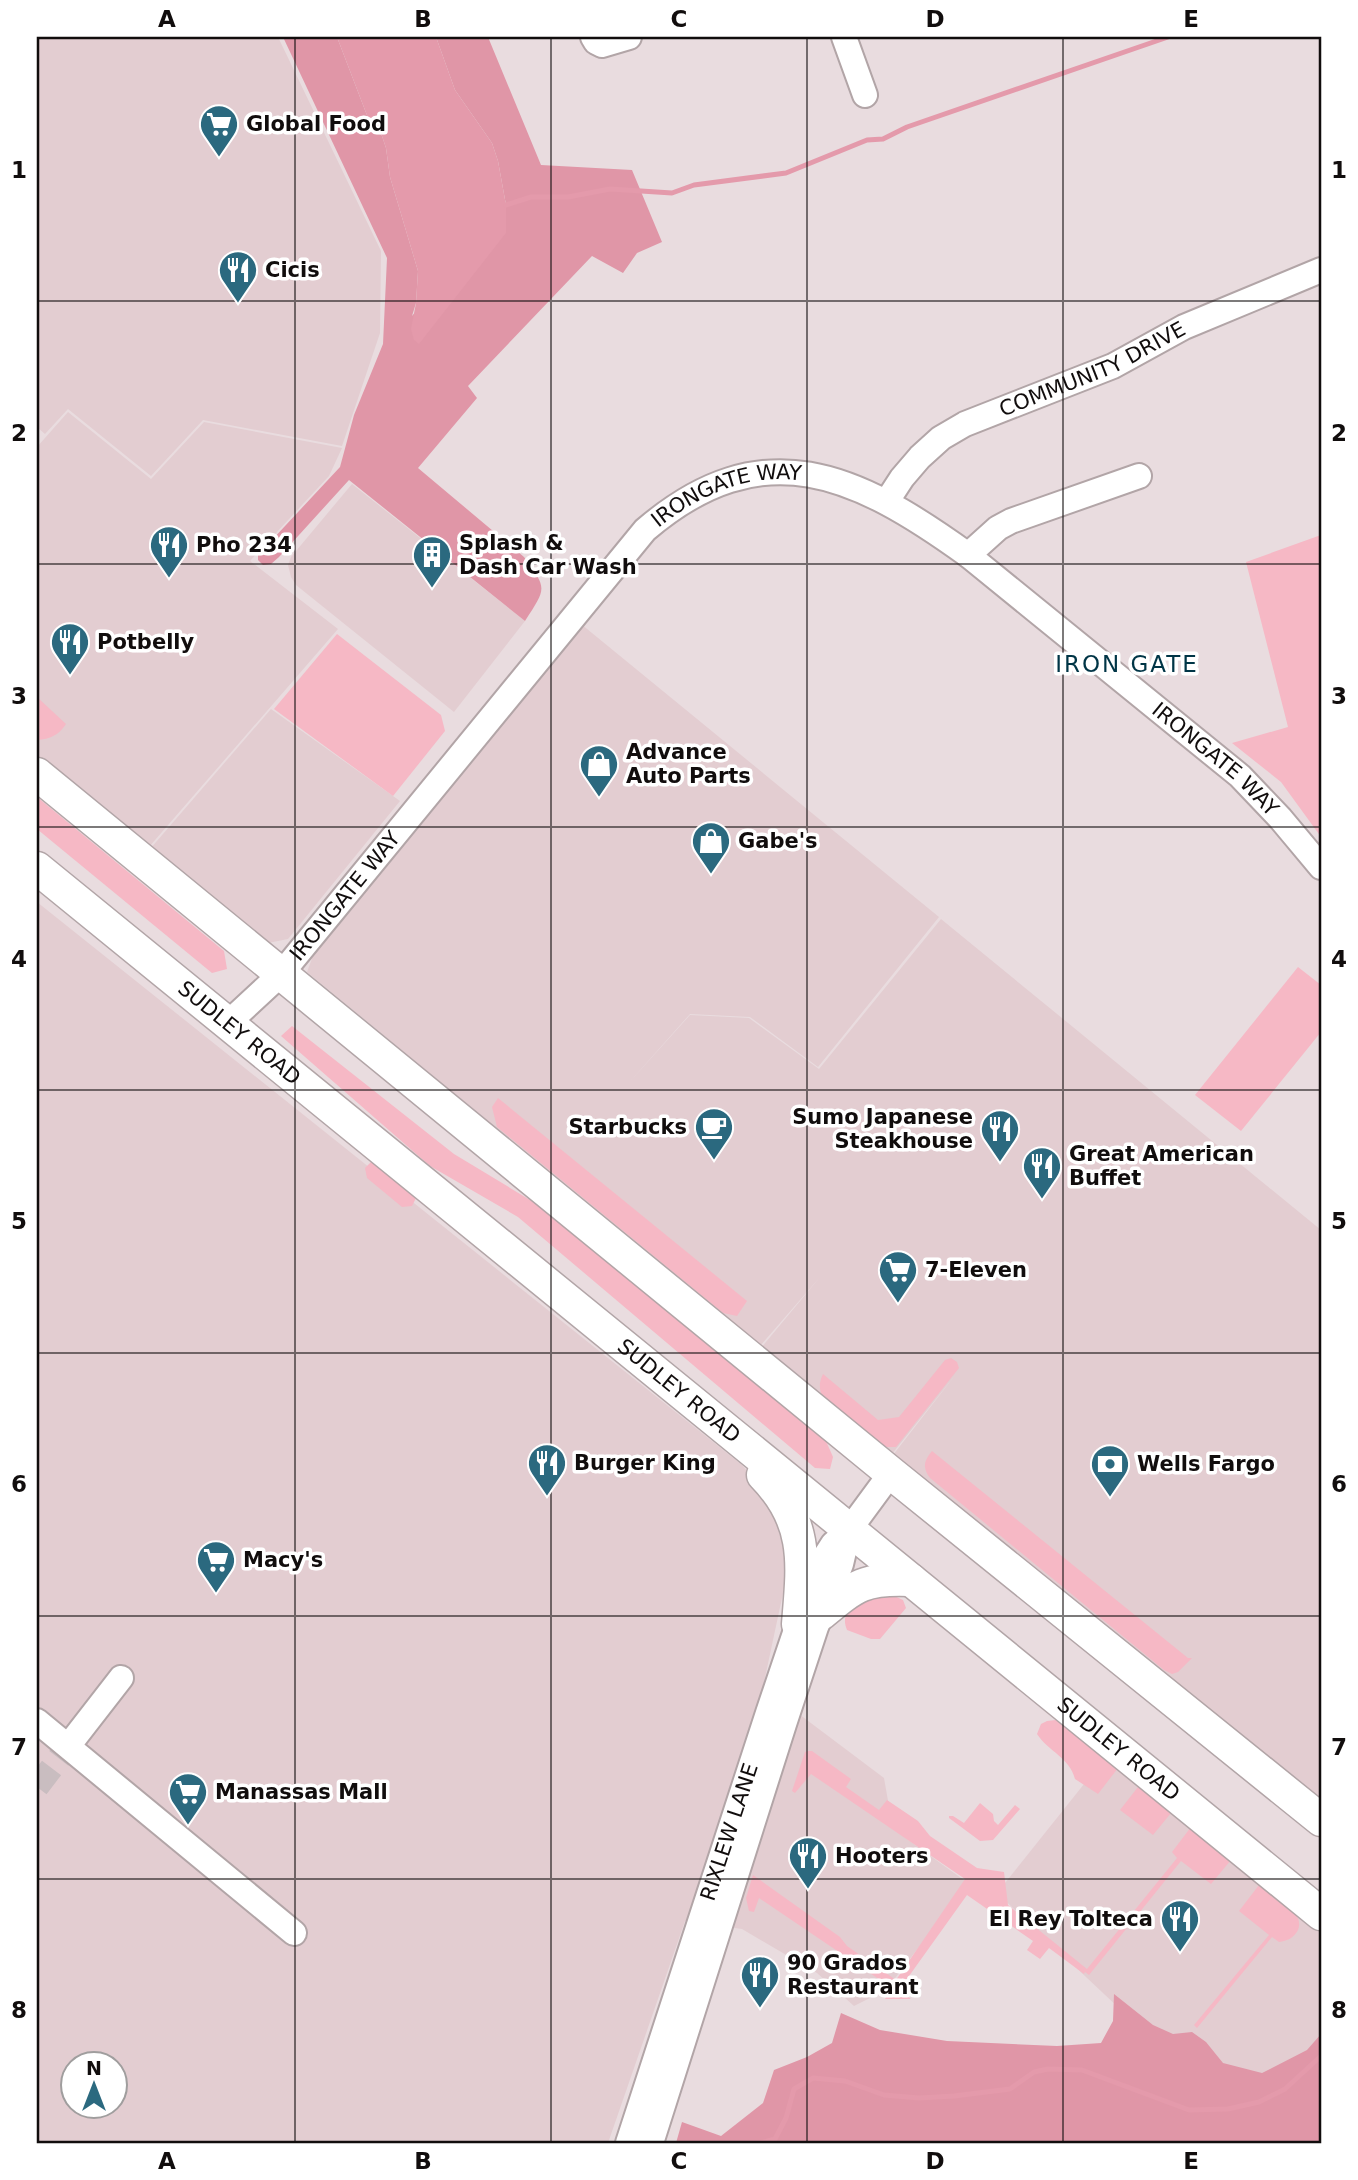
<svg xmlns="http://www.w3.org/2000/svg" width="1358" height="2180" font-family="'DejaVu Sans',sans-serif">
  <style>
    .built { fill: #e3cdd1; fill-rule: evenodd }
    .green { fill: #f6b8c5 }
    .forest { fill: #e096a7 }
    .water { fill: #e49aab }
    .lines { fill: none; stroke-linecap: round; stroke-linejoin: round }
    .stream { stroke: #e49aab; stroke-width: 5 }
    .minor-tunnel { stroke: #c9bdc0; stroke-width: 24; stroke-dasharray: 24 12; stroke-linecap: butt }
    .minor-casing { stroke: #b2a5a7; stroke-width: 28 }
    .major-casing { stroke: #b2a5a7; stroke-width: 35 }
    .minor { stroke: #fff; stroke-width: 24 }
    .major { stroke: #fff; stroke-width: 32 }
    .grid { fill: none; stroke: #110d0d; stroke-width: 2; stroke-opacity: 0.55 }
    .labels { text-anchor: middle; stroke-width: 7; stroke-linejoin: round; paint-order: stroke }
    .poi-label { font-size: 21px; font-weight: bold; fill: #110d0d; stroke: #fff; text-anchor: start }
    .street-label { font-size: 21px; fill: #110d0d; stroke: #fff }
    .neighbourhood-label { font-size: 23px; letter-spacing: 2px; fill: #003546; stroke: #fff }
    .neatline { fill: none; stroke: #110d0d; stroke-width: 2.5 }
    .grid-label { font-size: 23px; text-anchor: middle; font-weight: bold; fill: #110d0d }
  </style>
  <rect width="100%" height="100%" fill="#e9dcdf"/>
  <g class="built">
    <polygon points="37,37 278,37 381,251 380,333 342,446 203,420 151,476 68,409 45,434 37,427"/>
    <polygon points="68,412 151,479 204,422 342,448 329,476 250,561 338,629 149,847 37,755 37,447"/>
    <polygon points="352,484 525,621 454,712 296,585 291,577 288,565 291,557"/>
    <polygon points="581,624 939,917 818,1067 750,1017 690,1014 626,1086 690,1015 749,1018 819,1069 941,919 1321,1230 1321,1802 893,1455 956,1374 892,1454 761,1348 820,1277 760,1346 307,972 317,945 350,911"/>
    <polygon points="271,709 400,801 288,939 268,943 150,849"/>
    <path d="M37,902L742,1465L777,1505L792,1551L763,1687L884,1778L893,1829L968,1883L886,1990L854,2006L817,1973L742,1929L685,1921L608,2143H37ZM74,2064H116V2106H74Z"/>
    <polygon points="1108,1754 1321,1931 1321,2038 1302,2063 1242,2079 1138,2026 997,1893"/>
  </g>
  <g class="green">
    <polygon points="1321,535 1321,837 1281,782 1232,743 1288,727 1246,562"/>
    <polygon points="337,634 441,715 445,731 393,796 274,709"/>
    <path d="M37,697L66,724C59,735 50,739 37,740Z"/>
    <polygon points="37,797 224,951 227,969 212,973 37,829"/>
    <polygon points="1298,967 1321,985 1321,1032 1241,1131 1195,1095"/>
    <polygon points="292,1026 454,1154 550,1212 826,1441 833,1457 830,1469 815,1468 518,1217 430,1166 281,1036"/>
    <polygon points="498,1098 747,1301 737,1316 723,1313 497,1127 492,1107"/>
    <polygon points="372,1161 377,1163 414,1193 416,1198 412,1206 402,1207 367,1178 365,1168"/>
    <path d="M951,1358L957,1362L959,1368L896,1447H884L822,1396C819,1388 819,1382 823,1374L878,1420L899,1417L945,1360Z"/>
    <path d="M932,1451L1188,1658H1192L1178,1672L1172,1674L1164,1670L930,1478C922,1467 924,1461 932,1451Z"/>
    <path d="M890,1594L903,1600L906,1608L880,1639H871L847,1630C836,1603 872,1597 890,1594Z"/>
    <path d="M1056,1720L1118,1768L1098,1794L1075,1779C1070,1758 1048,1751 1037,1734L1041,1724L1047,1721Z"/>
    <polygon points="808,1751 812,1751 851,1779 846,1787 879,1810 887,1800 918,1821 930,1836 977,1868 1004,1872 1008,1905 1087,1969 1177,1858 1172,1852 1191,1827 1231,1860 1211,1884 1181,1861 1089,1975 1085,1972 1084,1974 1049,1948 1040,1959 1027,1950 1033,1941 967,1895 899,1990 911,1999 885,1999 892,1988 759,1898 754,1912 749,1911 746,1898 753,1875 840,1937 847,1946 896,1980 965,1879 811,1774 795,1793 792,1791 805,1752"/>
    <polygon points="1138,1787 1171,1813 1153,1835 1120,1810"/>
    <polygon points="980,1803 993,1814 994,1821 998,1825 1015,1805 1020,1809 993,1840 980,1841 949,1818 949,1816 953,1816 964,1823"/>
    <path d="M1259,1885C1272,1894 1306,1911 1298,1930C1294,1938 1287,1941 1279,1942L1272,1937L1197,2028L1194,2025L1269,1935L1239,1911Z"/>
  </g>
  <g class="forest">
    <path d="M283,37H337L368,118L382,136L386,148L390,177L418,271L416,303L412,316L506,205L498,161L492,143L455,90L436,37H488L541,165L632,170L662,242L637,253L623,273L592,256L468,386L477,398L418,468L524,557C547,589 547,587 525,621L349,480L279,557L271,564L263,565L258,560V555L340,467L354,415L383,344L387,258Z"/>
    <polygon points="1114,1994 1153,2025 1173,2034 1192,2032 1206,2042 1223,2063 1262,2073 1307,2050 1321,2034 1321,2143 676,2143 682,2122 721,2136 763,2103 774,2070 807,2057 832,2043 841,2013 880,2030 947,2041 1057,2046 1101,2043 1113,2021"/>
  </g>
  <polygon class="water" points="337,37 436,37 455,90 492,143 498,161 506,205 506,233 419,344 414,340 411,329 416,303 418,271 390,177 386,148 382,136 368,118"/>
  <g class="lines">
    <g class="stream">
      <polyline points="506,205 531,197 568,197 610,189 672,193 694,185 786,173 867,140 883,139 907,127 1168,37"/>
      <polyline points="761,2143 775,2139 786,2118 794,2089 813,2078 845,2081 884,2095 919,2098 954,2096 1010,2089 1034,2072 1048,2069 1082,2070 1189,2110 1228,2109 1259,2102 1285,2089 1321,2056"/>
    </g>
    <polyline class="minor-tunnel" points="37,1787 69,1745"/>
    <g class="minor-casing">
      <g id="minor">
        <polyline points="593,37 596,42 602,45 629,37"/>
        <polyline points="844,37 865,95"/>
        <path id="s1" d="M887,501L902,478L920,457L941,438L965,424L1113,366L1184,327L1321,270"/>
        <polyline points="968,555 998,528 1011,521 1139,476"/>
        <path id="s2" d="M228,1023L281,974L645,530C763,429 857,475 968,555L1240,776L1280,818L1321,867"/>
        <polyline points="37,1721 294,1933"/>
        <polyline points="69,1745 121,1678"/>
        <path id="s3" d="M628,2143L768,1713L798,1624L822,1561L833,1544L849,1530L891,1473"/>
        <polyline points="651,2143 784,1724 816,1627 841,1564 849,1530"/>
      </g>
    </g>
    <g class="major-casing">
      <g id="major">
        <polyline points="37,774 891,1473 1321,1820"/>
        <path id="s4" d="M37,868L1321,1914"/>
        <path d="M763,1475C809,1522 803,1564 798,1624"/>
        <path d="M821,1614C856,1585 864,1578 911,1580"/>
      </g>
    </g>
    <use href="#minor" class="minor"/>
    <use href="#major" class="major"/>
  </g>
  <path class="grid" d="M295,37V2143M551,37V2143M807,37V2143M1063,37V2143M37,301H1321M37,564H1321M37,827H1321M37,1090H1321M37,1353H1321M37,1616H1321M37,1879H1321"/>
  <defs>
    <g id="supermarket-pin" transform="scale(2.0125)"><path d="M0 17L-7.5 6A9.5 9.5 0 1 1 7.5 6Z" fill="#2b697f" stroke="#fff"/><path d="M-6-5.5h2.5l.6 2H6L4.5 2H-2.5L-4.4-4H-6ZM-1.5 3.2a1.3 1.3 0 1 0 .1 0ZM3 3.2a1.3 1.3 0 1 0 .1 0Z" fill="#fff"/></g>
    <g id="restaurant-pin" transform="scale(2.0125)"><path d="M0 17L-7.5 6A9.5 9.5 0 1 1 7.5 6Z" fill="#2b697f" stroke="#fff"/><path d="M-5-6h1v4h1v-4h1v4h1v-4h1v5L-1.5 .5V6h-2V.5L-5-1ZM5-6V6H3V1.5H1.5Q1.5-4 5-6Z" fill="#fff"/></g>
    <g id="building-pin" transform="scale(2.0125)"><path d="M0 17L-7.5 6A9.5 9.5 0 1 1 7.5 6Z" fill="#2b697f" stroke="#fff"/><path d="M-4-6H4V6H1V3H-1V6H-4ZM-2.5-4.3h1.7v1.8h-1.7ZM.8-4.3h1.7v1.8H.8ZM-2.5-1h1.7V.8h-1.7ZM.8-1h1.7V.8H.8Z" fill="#fff"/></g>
    <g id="shop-pin" transform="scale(2.0125)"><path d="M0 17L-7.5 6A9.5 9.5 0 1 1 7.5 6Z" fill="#2b697f" stroke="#fff"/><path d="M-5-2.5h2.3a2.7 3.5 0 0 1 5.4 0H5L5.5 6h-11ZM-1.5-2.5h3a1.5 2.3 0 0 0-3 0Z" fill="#fff"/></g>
    <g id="cafe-pin" transform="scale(2.0125)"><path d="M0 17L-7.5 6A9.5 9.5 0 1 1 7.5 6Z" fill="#2b697f" stroke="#fff"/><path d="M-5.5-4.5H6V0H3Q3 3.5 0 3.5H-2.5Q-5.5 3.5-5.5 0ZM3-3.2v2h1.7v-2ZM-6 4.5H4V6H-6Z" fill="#fff"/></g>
    <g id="bank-pin" transform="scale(2.0125)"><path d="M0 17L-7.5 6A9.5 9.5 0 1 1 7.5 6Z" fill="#2b697f" stroke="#fff"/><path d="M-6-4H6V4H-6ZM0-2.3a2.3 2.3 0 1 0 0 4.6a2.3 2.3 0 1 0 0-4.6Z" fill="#fff"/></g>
  </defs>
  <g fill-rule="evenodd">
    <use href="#supermarket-pin" x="219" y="124"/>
    <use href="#restaurant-pin" x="238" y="270"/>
    <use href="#restaurant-pin" x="169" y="545"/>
    <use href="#building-pin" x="432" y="555"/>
    <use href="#restaurant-pin" x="70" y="642"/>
    <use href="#shop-pin" x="599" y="764"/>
    <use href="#shop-pin" x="711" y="841"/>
    <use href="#cafe-pin" x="714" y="1127"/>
    <use href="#restaurant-pin" x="1000" y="1129"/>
    <use href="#restaurant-pin" x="1042" y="1166"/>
    <use href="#supermarket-pin" x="898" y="1270"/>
    <use href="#restaurant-pin" x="547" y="1463"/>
    <use href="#bank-pin" x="1110" y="1464"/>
    <use href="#supermarket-pin" x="216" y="1560"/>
    <use href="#supermarket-pin" x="188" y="1792"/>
    <use href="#restaurant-pin" x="808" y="1856"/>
    <use href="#restaurant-pin" x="1180" y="1919"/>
    <use href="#restaurant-pin" x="760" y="1975"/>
  </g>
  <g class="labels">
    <g class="poi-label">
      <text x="246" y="131">Global Food</text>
      <text x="265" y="277">Cicis</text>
      <text x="459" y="550">Splash &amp;<tspan x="459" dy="24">Dash Car Wash</tspan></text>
      <text x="196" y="552">Pho 234</text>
      <text x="97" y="649">Potbelly</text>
      <text x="626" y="759">Advance<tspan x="626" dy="24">Auto Parts</tspan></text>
      <text x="738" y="848">Gabe's</text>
      <text x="973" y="1124" text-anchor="end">Sumo Japanese<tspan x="973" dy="24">Steakhouse</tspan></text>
      <text x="687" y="1134" text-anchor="end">Starbucks</text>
      <text x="1069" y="1161">Great American<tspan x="1069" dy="24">Buffet</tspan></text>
      <text x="925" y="1277">7-Eleven</text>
      <text x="574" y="1470">Burger King</text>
      <text x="1137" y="1471">Wells Fargo</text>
      <text x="243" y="1567">Macy's</text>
      <text x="215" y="1799">Manassas Mall</text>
      <text x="835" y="1863">Hooters</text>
      <text x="1153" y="1926" text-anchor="end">El Rey Tolteca</text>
      <text x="787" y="1970">90 Grados<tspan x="787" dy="24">Restaurant</tspan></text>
    </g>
    <g class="street-label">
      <text dy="7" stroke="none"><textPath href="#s1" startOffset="250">COMMUNITY DRIVE</textPath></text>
      <text dy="7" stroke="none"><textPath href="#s2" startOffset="738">IRONGATE WAY</textPath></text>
      <text dy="7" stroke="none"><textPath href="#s2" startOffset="1326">IRONGATE WAY</textPath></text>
      <text dy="7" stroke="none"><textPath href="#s2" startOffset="173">IRONGATE WAY</textPath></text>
      <text dy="7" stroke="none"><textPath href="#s4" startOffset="261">SUDLEY ROAD</textPath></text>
      <text dy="7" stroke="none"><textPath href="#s4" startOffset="828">SUDLEY ROAD</textPath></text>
      <text dy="7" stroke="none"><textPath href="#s4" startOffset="1395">SUDLEY ROAD</textPath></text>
      <text dy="7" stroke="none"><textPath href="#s3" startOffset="327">RIXLEW LANE</textPath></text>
    </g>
    <g class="neighbourhood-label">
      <text x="1127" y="672">IRON GATE</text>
    </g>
  </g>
  <rect width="1358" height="2180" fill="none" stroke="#ffffff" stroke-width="77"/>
  <g transform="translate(94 2085)"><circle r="33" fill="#ffffff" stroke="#a09e9e" stroke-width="2"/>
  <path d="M0-5L12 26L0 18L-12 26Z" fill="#2b697f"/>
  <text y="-10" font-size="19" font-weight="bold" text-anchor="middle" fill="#110d0d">N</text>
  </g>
  <rect x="38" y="38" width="1282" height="2104" class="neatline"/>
  <g class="grid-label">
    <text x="167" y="27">A</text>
    <text x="423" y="27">B</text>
    <text x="679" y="27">C</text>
    <text x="935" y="27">D</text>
    <text x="1191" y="27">E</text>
    <text x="19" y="178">1</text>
    <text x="1339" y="178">1</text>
    <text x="19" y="441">2</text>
    <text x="1339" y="441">2</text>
    <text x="19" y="704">3</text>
    <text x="1339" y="704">3</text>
    <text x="19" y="967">4</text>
    <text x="1339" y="967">4</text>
    <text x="19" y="1229">5</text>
    <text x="1339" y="1229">5</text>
    <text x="19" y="1492">6</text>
    <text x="1339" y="1492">6</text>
    <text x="19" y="1755">7</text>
    <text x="1339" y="1755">7</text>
    <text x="19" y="2018">8</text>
    <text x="1339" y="2018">8</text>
    <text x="167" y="2169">A</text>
    <text x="423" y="2169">B</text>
    <text x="679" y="2169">C</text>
    <text x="935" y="2169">D</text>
    <text x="1191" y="2169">E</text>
  </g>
</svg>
